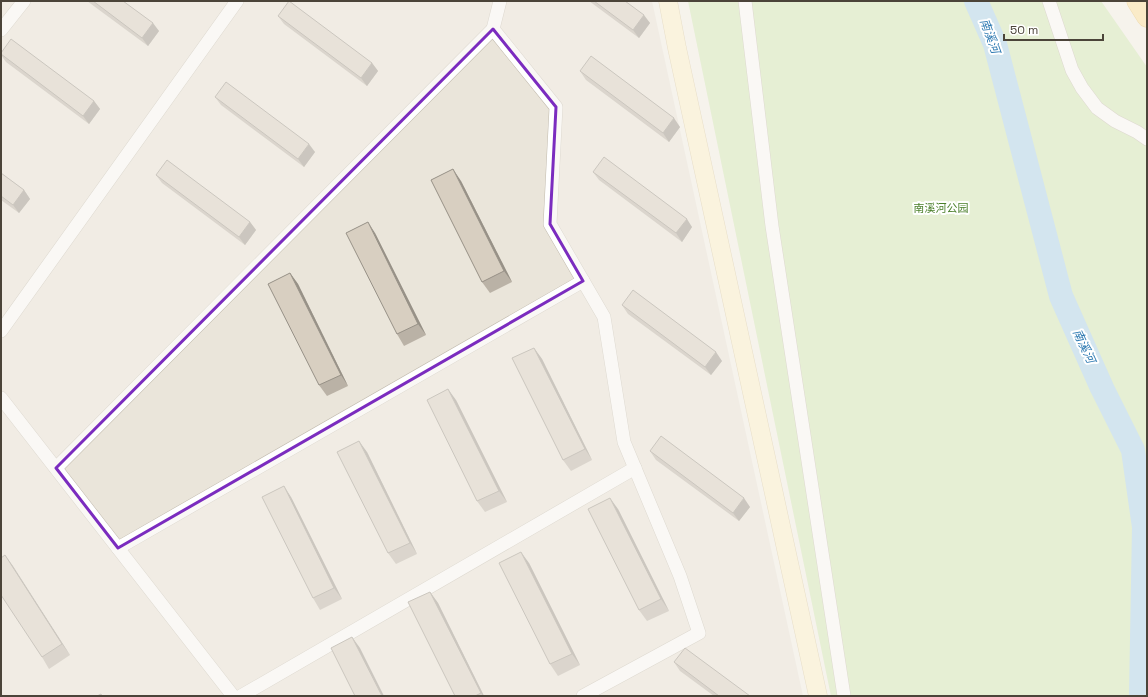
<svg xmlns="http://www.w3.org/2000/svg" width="1148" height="697" font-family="'Space Grotesk','Noto Sans SC',sans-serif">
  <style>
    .residential { fill: #eae5da }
    .green { fill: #d2eab5 }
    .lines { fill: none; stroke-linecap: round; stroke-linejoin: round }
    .river { stroke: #a9d4f2; stroke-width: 24 }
    .street-casing { stroke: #c2bbae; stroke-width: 14 }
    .secondary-casing { stroke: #d6c79b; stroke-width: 19 }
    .primary-casing { stroke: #e6c16a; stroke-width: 21 }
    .street { stroke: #fff; stroke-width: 13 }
    .secondary { stroke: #fff3cd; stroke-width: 18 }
    .primary { stroke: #ffe39c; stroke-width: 20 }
    .wall { fill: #bab2a6 }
    .shaded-wall { fill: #979187 }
    .building { fill: #d8cfc1; stroke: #979187 }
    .marked { fill: none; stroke: #7b2cbf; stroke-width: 3; stroke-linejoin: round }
    .labels { text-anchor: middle; stroke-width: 4; stroke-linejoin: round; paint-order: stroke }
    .park-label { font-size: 11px; fill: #4a7f2a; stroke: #fff }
    .water-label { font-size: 12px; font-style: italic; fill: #2e7ab2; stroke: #fff }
  </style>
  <rect width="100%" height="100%" fill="#f6f3ec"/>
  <polygon class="residential" points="1,1 652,1 803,696 1,696"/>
  <polygon class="green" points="688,1 1101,1 1147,67 1147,696 831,696"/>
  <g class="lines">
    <polyline class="river" points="976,1 995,44 1061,296 1102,388 1133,450 1144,527 1141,696"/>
    <g class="street-casing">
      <g id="street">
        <polyline points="500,1 493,29 556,107 550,224 604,317 624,442 680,576 699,633 583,696"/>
        <polyline points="745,1 772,226 844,696"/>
        <polyline points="1049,1 1072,70 1082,88 1097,108 1115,121 1137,132 1147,139"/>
        <polyline points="1,30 24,1"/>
        <polyline points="1,331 237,1"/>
        <polyline points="1,398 233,696"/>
        <polyline points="56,468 493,29"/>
        <polyline points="118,548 583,281"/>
        <polyline points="241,696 635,468"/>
      </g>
    </g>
    <g class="secondary-casing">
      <polyline id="secondary" points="668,1 677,48 818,696"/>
    </g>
    <g class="primary-casing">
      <polyline id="primary" points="1137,1 1147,17"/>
    </g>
    <use href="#street" class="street"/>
    <use href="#secondary" class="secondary"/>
    <use href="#primary" class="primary"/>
  </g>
  <g class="wall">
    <polygon points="87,1 123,1 159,31 148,46"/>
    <polygon points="589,1 625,1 650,23 639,38"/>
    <polygon points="278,16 372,63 378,71 367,86 284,24"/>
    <polygon points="1,53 94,101 100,109 89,124 6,62 1,55"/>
    <polygon points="580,71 680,127 669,142 586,80"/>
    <polygon points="215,97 315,152 304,167 221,105"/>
    <polygon points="593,172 692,227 682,242 599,180"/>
    <polygon points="1,173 24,190 30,199 19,213 1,200"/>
    <polygon points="156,175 250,222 256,230 245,245 162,183"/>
    <polygon points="461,181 512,282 490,293 482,282"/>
    <polygon points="375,233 426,335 404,346 397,334"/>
    <polygon points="290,273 298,284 348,386 327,396 319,385"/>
    <polygon points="622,305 722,361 711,375 628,314"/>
    <polygon points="534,348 542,359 592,460 571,471 563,460"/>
    <polygon points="456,400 507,502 485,512 477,501"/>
    <polygon points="650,451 750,507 739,521 656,460"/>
    <polygon points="367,452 417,554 396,564 388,553"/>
    <polygon points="291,497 342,599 320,610 313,598"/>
    <polygon points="618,509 669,611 647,621 639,610"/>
    <polygon points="5,555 70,655 49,669 42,657"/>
    <polygon points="529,563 580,665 558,676 550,664"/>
    <polygon points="430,592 438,603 484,696 455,696"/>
    <polygon points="674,662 750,696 714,696 680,671"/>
  </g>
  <g class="shaded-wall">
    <polygon points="644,15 650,23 639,38 633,30"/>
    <polygon points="153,23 159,31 148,46 142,38"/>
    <polygon points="372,63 378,71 367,86 361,78"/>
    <polygon points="94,101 100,109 89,124 83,116"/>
    <polygon points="674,118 680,127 669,142 663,133"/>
    <polygon points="309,144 315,152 304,167 298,159"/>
    <polygon points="453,169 461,181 512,282 504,271"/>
    <polygon points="24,190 30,199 19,213 13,205"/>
    <polygon points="687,219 692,227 682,242 676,233"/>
    <polygon points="250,222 256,230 245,245 239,237"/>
    <polygon points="368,222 375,233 426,335 418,324"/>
    <polygon points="290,273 298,284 348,386 341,375"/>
    <polygon points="534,348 542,359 592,460 585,449"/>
    <polygon points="716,352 722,361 711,375 705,367"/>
    <polygon points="448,389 456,400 507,502 499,491"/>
    <polygon points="359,441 367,452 417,554 410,543"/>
    <polygon points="284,486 291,497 342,599 334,588"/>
    <polygon points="610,498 618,509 669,611 661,599"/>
    <polygon points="744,498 750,507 739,521 733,513"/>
    <polygon points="521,552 529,563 580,665 572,654"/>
    <polygon points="5,555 13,566 70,655 62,644"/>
    <polygon points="430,592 438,603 484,696 483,696 481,693"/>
    <polygon points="352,637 360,648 384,696 382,696"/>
  </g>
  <g class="building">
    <polygon points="93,1 123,1 153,23 142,38"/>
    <polygon points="289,1 372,63 361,78 278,16"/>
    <polygon points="594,1 625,1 644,15 633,30"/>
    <polygon points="11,39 94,101 83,116 1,54 1,53"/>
    <polygon points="591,56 674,118 663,133 580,71"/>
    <polygon points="226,82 309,144 298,159 215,97"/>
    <polygon points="604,157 687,219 676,233 593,172"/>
    <polygon points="167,160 250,222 239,237 156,175"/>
    <polygon points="453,169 504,271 482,282 431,180"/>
    <polygon points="1,173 24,190 13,205 1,196"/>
    <polygon points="368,222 418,324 397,334 346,233"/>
    <polygon points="290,273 341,375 319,385 268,284"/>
    <polygon points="633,290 716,352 705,367 622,305"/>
    <polygon points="534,348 585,449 563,460 512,358"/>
    <polygon points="448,389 499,491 477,501 427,400"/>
    <polygon points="661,436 744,498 733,513 650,451"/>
    <polygon points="359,441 410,543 388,553 337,452"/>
    <polygon points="284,486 334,588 313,598 262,497"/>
    <polygon points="610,498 661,599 639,610 588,509"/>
    <polygon points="521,552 572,654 550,664 499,563"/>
    <polygon points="5,555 62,644 42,657 1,595 1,558"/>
    <polygon points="430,592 481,693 475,696 455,696 408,602"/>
    <polygon points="352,637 382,696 355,696 331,648"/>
    <polygon points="685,648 750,696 719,696 674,662"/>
    <polygon points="101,694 102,696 97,696"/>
  </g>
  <path d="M0 0H1148V697H0ZM493,29L556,107L550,224L583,281L118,548L56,468Z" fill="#f6f3ec" fill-opacity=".55" fill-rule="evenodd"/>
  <path class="marked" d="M493,29L556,107L550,224L583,281L118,548L56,468Z"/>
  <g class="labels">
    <g class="park-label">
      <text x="941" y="212">南溪河公园</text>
    </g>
    <g class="water-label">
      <text transform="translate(990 36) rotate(70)" y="4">南溪河</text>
      <text transform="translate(1084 346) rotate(65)" y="4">南溪河</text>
    </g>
  </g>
  <rect width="1148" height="697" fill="none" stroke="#4b4439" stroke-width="4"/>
  <path d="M1004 34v6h99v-6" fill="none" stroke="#4b4439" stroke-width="2"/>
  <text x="1010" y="34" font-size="12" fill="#4b4439" stroke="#ffffff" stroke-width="3" paint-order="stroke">50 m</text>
</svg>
